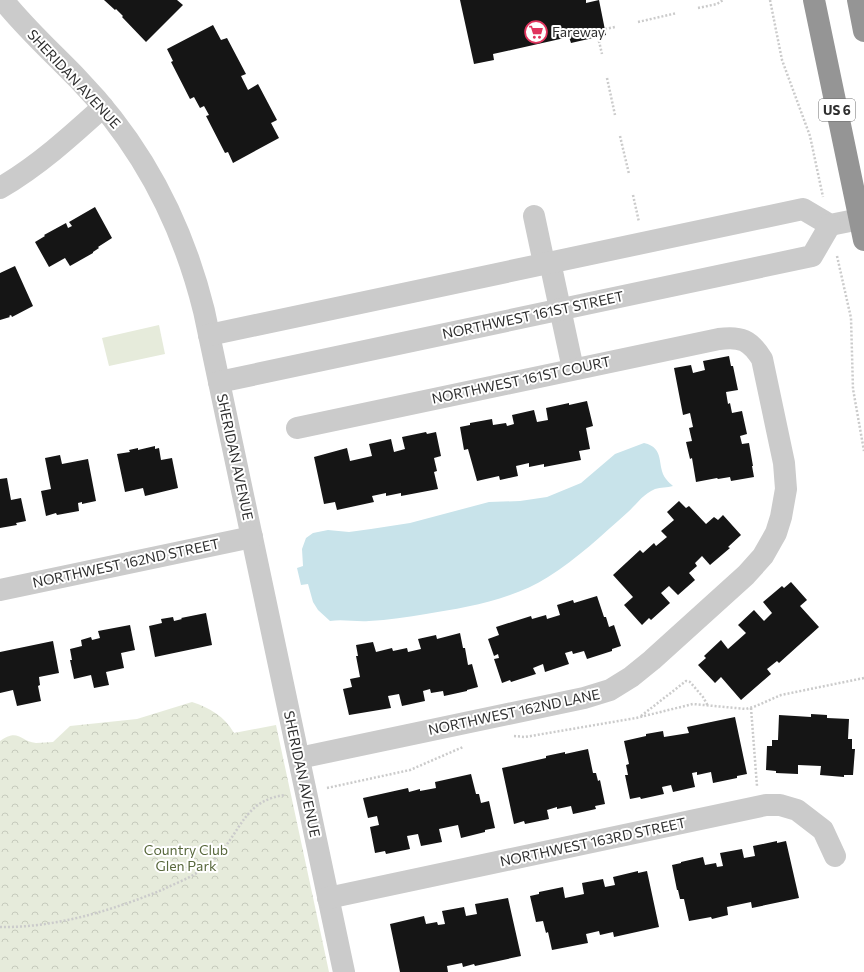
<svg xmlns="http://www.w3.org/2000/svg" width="864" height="972" font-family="Commissioner,sans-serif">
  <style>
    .forest { fill: url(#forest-crowns) }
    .garden { fill: #e6ebdb }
    .water { fill: #c8e3ea }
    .building { fill: #151515 }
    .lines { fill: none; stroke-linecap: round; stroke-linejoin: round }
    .path { stroke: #cbcbcb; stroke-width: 2.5; stroke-dasharray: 2 2; stroke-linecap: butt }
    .minor { stroke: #cbcbcb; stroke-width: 22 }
    .highway { stroke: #959595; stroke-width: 22 }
    .labels { text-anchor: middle; stroke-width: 4; stroke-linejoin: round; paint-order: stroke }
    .shield { fill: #fff; stroke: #6d6d6d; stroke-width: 1 }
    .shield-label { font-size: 13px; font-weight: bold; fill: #2e2e2e }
    .poi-label { font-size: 14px; fill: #2e2e2e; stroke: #fff; text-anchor: start }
    .street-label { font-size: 14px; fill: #2e2e2e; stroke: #fff }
    .park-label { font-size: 14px; fill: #58683c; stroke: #fff }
  </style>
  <defs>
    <pattern id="forest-crowns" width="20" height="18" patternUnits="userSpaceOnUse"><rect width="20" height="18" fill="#e6ebdb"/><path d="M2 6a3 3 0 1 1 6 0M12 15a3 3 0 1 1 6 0" fill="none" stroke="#c6cabc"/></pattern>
  </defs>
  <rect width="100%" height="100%" fill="#fff"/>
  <path class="forest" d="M192,702C210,708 224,716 234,733L276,725L329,972H0V741C19,728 19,741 36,743C42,743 48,742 53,742L70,726L137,719Z"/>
  <polygon class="garden" points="159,325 165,354 109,366 102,338"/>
  <path class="water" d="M644,443C666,448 656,466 666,479C668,482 671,484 673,486C667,488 661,487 655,489C643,494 637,504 628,512C602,535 577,559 548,577C514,599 466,608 426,614C408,617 388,620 369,621C356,622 343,619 330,621L318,610L313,602L308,584L301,585L297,568L303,566L302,549L306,538L313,533L328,530L349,532L371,529L410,523L489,502L520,501L547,497L581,483L615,454Z"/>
  <g class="building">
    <polygon points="104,0 177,0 183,5 146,42 122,17 123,16 116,9 115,10"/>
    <polygon points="460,0 586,0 586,3 599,0 606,35 571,43 569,37 493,54 494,60 474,64"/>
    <polygon points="213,25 221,40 227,38 246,74 241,76 248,90 258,84 277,120 271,123 279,138 233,163 228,152 225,153 206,116 209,115 204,106 200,108 194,97 190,99 171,62 173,61 167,49"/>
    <polygon points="95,207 112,238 98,247 99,248 93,252 93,253 70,266 65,258 49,267 35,242 45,236 44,235 66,223 68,228 72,226 69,222"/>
    <polygon points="15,266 33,306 12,317 11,315 9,316 10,317 0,320 0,273"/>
    <polygon points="729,356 731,366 733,366 738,390 726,392 728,404 730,403 732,413 742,411 747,434 740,436 742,444 749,443 753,466 752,466 754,477 731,481 730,477 718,479 717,478 696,482 692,458 690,459 686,442 692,441 689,428 693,427 690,413 683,415 674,368 691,365 693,373 705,370 703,361"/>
    <polygon points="587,401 593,426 586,428 590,449 579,451 581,460 544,467 544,464 529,467 529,463 516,466 518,476 500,480 499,476 477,481 468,449 464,450 460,427 470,425 470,423 492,419 493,425 506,423 507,426 514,424 512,415 534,410 537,422 548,420 546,408 569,403 569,405"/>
    <polygon points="426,432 427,434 436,432 441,456 434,458 437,471 434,472 438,489 401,496 401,493 386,496 386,493 372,496 374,502 337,510 335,502 324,504 314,457 347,448 350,461 372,456 369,444 391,439 394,452 405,449 402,437"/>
    <polygon points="155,446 155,449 159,448 161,460 172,458 178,488 145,496 143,488 125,492 117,454 130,452 129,450 138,448 138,450"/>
    <polygon points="60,455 62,464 88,459 96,501 82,504 82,502 78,503 79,511 57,515 56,513 46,516 41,491 51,489 45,458"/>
    <polygon points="7,478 11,500 21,498 26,521 16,523 17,525 0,528 0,479"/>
    <polygon points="679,501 686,508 689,506 706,524 714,517 718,520 723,515 741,535 728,547 730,548 710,565 702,556 695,563 697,566 689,573 695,580 678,595 669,586 661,593 670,603 651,620 649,618 642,625 624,605 633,597 613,575 640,550 643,553 654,543 656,546 667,537 661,531 674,520 667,512"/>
    <polygon points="791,582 807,600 800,606 819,627 779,663 777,661 767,669 771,674 741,700 721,677 715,683 698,665 706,658 704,656 721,640 728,649 746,633 738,625 754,610 764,621 772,613 763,602 782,586 784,588"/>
    <polygon points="597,596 604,617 606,617 609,627 614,625 621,646 612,649 612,651 587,659 584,651 573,654 572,651 565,653 569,664 545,672 543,664 533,668 536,674 511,682 510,680 502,683 494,659 499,658 498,654 494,656 488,639 499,635 496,627 531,616 532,619 546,615 547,619 560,615 557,605 573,600 574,603"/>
    <polygon points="206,613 212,645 155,657 149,626 162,623 161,619 173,617 174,621 182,619 181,618"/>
    <polygon points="130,625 135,650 121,653 124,668 106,672 109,685 94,688 91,675 74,679 70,660 72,660 70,649 82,646 81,640 91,637 92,640 100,638 98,631"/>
    <polygon points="460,633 463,648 465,648 468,665 472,664 478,687 467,690 467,691 444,696 443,691 431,693 430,689 423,691 425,701 402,706 399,694 388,696 391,708 349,715 343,689 352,687 350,679 360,677 356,656 358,656 356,645 373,642 376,652 392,648 393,651 407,648 408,652 421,649 418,639 436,635 437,639"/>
    <polygon points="53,641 59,673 39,677 40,685 38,686 41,701 17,706 13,690 0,693 0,652"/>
    <polygon points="811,714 827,715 827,718 849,719 848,739 852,739 852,749 855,749 853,775 844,775 844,777 820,775 821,766 798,765 798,774 776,773 776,771 766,770 767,746 772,746 772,740 778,740 779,715 811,717"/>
    <polygon points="735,717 747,774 737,776 737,778 713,783 711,772 697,775 697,772 692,773 695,787 673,792 671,785 662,787 664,794 641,799 640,797 630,799 625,775 628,775 626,765 629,764 624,741 646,736 646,734 663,731 664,737 689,733 687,727"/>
    <polygon points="588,749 593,773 596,773 598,781 600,780 605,804 595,806 596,809 573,814 571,806 557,809 557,807 547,810 549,819 525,824 524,821 514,824 502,768 546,758 546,756 565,752 565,754"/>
    <polygon points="471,774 476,794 479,794 481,803 489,801 495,828 485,830 485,832 461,838 458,825 439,829 442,842 421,846 418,834 407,836 410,849 386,854 385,851 375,853 370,827 379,825 377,816 368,818 363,798 408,788 409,792 420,789 420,791 436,788 435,782"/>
    <polygon points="777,841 777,843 786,841 799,898 752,908 751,902 727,907 728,915 712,919 711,917 689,921 684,899 680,899 678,890 677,890 672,865 681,863 681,862 703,857 705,865 716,863 717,867 723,866 720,853 742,849 744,858 755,856 753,846"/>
    <polygon points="638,871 638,873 647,871 659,927 614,937 613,932 600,935 599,931 586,934 588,943 552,950 548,932 546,933 543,921 536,922 530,896 539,894 539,892 563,887 565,898 584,894 582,883 603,879 605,887 615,885 613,877"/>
    <polygon points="508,898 521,956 475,966 474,964 463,967 462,963 447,966 448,972 400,972 390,924 424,916 426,924 437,922 438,925 445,924 442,911 464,907 466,916 477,914 475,904"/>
  </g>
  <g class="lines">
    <g class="path">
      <polyline points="770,0 782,60 810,136 823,197"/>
      <polyline points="698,8 717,4 723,0"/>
      <polyline points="638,22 677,13"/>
      <polyline points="605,29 615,27"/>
      <polyline points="598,37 602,54"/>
      <polyline points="607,78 615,115"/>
      <polyline points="620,136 629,174"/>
      <polyline points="633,195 639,222"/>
      <polyline points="837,256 851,318 853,389 864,451"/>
      <polyline points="751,708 757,786"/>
      <polyline points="641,716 686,681 690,682 703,697 708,706"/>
      <polyline points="514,736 525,737 636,718 693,704 746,709 756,706 781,695 864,678"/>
      <polyline points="327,788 410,770 463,747"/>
      <path d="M0,927C55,928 114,910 164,889C176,883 191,878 202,869C208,865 215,859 220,853C242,828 246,800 285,795"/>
    </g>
    <g class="minor">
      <path d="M3,0C26,29 53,53 78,79C142,145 182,222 204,311L344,972"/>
      <path d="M0,188C38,166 71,136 103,107"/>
      <polyline points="534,216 544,263"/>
      <polyline points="550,262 573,369"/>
      <polyline points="209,335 803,209 830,225 860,219 864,220"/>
      <polyline points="219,382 812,256 830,225"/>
      <path d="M297,428L719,339C741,336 750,340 762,359L784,463L786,489L781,517L776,533L763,556L746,575L652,660L631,677L610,690L584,698L299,758"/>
      <polyline points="0,590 252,537"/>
      <polyline points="328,898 766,805 780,805 797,810 823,830 835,856"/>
    </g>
    <g class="highway">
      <polyline points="814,0 864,240"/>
      <polyline points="858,0 864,31"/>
    </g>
  </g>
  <defs>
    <g id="supermarket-ring" transform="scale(1.15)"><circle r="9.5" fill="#fff" stroke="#e0345e" stroke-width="1.5"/><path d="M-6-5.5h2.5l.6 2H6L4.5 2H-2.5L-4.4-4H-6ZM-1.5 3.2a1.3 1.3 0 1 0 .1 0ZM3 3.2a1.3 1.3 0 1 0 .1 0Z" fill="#e0345e"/></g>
  </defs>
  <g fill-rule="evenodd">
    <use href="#supermarket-ring" x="536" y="32"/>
  </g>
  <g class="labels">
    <rect class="shield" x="819" y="99" width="36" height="22" rx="3"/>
    <g class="shield-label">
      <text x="837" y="115">US 6</text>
    </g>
    <g class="poi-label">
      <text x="552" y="37">Fareway</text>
    </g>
    <g class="street-label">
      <text transform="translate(74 79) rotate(47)" y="5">SHERIDAN AVENUE</text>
      <text transform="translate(533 315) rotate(-12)" y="5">NORTHWEST 161ST STREET</text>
      <text transform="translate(521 380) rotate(-12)" y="5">NORTHWEST 161ST COURT</text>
      <text transform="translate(235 457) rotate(78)" y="5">SHERIDAN AVENUE</text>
      <text transform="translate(126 563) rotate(-12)" y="5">NORTHWEST 162ND STREET</text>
      <text transform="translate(514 712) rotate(-12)" y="5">NORTHWEST 162ND LANE</text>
      <text transform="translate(302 774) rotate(78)" y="5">SHERIDAN AVENUE</text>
      <text transform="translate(593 842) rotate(-12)" y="5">NORTHWEST 163RD STREET</text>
    </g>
    <g class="park-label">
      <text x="186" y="855">Country Club<tspan x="186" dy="16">Glen Park</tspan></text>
    </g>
  </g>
</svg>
